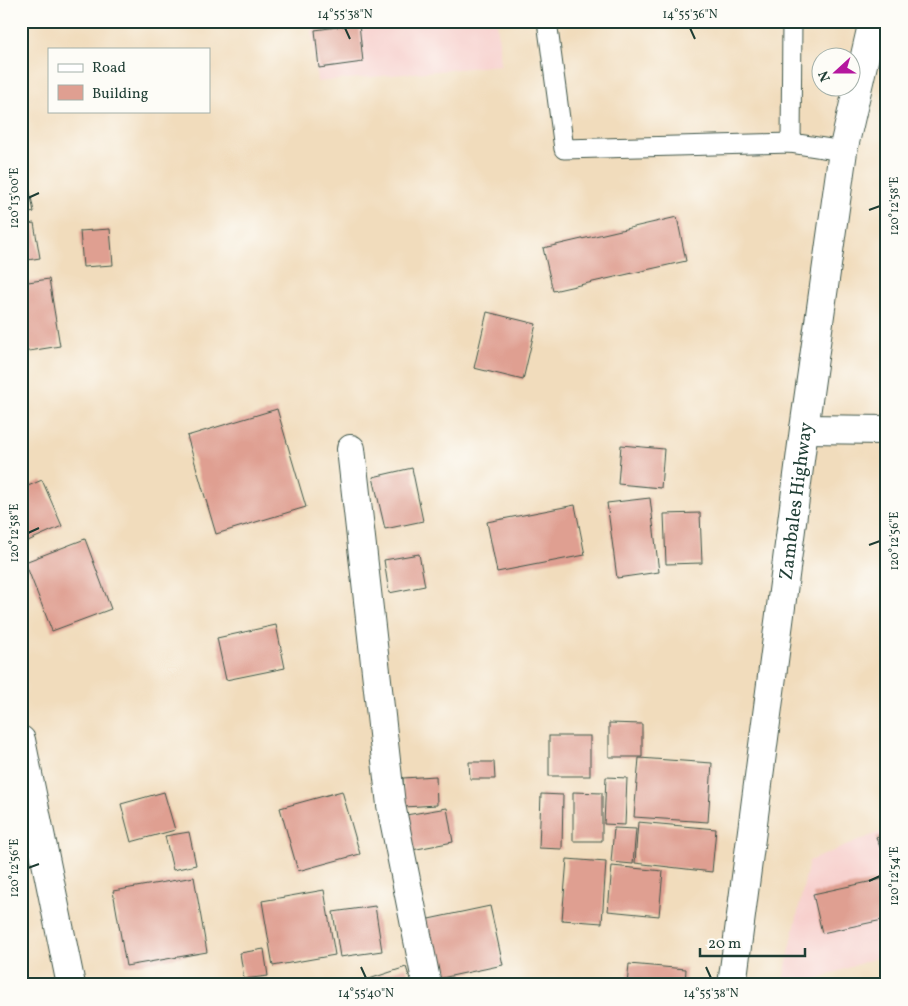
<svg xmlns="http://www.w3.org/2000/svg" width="908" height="1006" font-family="Vollkorn,serif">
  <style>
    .built { fill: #f7d0cd }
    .building { fill: #df9f91 }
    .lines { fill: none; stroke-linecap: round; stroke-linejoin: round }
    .service-casing { stroke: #3e5548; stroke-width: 21 }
    .minor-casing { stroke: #3e5548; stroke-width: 30 }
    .primary-casing { stroke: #3e5548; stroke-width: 30 }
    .service { stroke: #fff; stroke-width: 19 }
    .minor { stroke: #fff; stroke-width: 28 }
    .primary { stroke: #fff; stroke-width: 28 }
    .ticks { fill: none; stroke: #1f3d34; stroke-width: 2 }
    .labels { text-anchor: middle; stroke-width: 4; stroke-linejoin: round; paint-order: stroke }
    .street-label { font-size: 19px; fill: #1f3d34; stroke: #fdfcf7 }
    .neatline { fill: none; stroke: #1f3d34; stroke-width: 2 }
    .ticks-label { font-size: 12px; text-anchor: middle; fill: #1f3d34 }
  </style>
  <rect width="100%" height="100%" fill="#fdfcf7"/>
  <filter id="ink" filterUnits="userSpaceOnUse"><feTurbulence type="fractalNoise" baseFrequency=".02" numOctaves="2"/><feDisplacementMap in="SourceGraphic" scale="10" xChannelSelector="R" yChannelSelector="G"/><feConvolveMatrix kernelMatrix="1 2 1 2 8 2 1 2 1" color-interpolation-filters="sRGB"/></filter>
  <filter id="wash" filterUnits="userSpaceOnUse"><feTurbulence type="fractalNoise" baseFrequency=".0096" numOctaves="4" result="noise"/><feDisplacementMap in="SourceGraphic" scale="20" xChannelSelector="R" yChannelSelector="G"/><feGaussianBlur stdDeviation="1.12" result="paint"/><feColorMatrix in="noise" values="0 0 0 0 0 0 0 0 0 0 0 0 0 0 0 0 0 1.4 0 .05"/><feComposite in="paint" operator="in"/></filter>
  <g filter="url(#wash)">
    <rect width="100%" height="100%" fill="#f1dcbc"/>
    <g class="built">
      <polygon points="311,21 497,21 501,65 317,82"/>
      <polygon points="887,829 887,954 800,985 782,985 809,861"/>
    </g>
    <g id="blocks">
      <g class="building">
        <polygon points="313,21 336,21 336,22 313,26"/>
        <polygon points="359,24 363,62 319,68 315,30"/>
        <polygon points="21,152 22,152 34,212 21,215"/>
        <polygon points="677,217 686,261 553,291 543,248"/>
        <polygon points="34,223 40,258 21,261 21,225"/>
        <polygon points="110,229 113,265 83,267 80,231"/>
        <polygon points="49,279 60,346 23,352 21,340 21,283"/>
        <polygon points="487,312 536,324 523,380 474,368"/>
        <polygon points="277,409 306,507 216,534 187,436"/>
        <polygon points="621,445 664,449 661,488 618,484"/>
        <polygon points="412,468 423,521 385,529 373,477"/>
        <polygon points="42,480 62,526 21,544 21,489"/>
        <polygon points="650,498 659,572 617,578 607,503"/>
        <polygon points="575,505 585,555 497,572 487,522"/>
        <polygon points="700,513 702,563 666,564 664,514"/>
        <polygon points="85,539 111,609 52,631 25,562"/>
        <polygon points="419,554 425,586 389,593 384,560"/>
        <polygon points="276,625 285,668 226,680 217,638"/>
        <polygon points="609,723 642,724 642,757 609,757"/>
        <rect x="549" y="736" width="41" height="40"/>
        <polygon points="639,758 712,763 708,822 634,817"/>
        <polygon points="469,762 494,762 495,779 470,779"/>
        <polygon points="436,776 437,805 404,807 403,778"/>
        <polygon points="606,777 627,778 625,825 604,824"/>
        <polygon points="342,791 360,854 298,871 280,808"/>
        <polygon points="164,792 175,830 131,842 121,804"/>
        <polygon points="573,792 602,793 602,841 573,841"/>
        <polygon points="541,794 563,795 562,849 539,848"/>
        <polygon points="447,808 453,842 412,850 406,815"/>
        <polygon points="638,822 716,829 712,872 635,863"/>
        <polygon points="614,828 636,829 633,864 611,862"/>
        <polygon points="189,832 196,865 173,870 165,836"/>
        <polygon points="887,833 887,864 876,837"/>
        <polygon points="567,859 606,862 602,923 562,920"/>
        <polygon points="612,866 663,871 659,916 608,911"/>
        <polygon points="194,877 207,952 126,966 113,891"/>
        <polygon points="887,878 887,919 822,933 813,894"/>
        <polygon points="324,890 335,955 273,966 262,901"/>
        <polygon points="375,906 382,951 340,957 333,912"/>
        <polygon points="490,906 503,965 437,979 424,920"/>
        <polygon points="264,949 268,976 244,979 240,953"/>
        <polygon points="629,964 686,969 685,985 627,985"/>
        <polygon points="406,967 412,985 364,985 363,981"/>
        <polygon points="488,977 490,985 461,985 460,983"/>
      </g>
    </g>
  </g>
  <g filter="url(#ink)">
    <use href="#blocks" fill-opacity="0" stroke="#3e5548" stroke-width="1"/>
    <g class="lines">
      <g class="service-casing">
        <g id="service">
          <polyline points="547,21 564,149 791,143 843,151"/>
          <polyline points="791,143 792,21"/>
        </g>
      </g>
      <g class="minor-casing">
        <g id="minor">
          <polyline points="804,429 887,430"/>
          <polyline points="351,449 391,805 427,985"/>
          <polyline points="21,740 71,985"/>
        </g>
      </g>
      <g class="primary-casing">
        <g id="primary">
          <path id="s1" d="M732,985L804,429L843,151L873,21"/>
        </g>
      </g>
      <use href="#service" class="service"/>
      <use href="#minor" class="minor"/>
      <use href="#primary" class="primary"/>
    </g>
  </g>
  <path class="ticks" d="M345,28L350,39M690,28L695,39M28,198L39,193M869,210L880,206M28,533L39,528M869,545L880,541M28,868L39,864M869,881L880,876M361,967L366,978M706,967L711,978"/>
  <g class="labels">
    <g class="street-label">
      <text dy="7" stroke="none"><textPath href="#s1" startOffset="488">Zambales Highway</textPath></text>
    </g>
  </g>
  <rect width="908" height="1006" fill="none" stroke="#fdfcf7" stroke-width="55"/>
  <rect x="48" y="48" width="162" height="65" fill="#fdfcf7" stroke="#a4b0a9"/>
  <rect x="58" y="64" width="25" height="8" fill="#ffffff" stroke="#a4b0a9"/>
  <text x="92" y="72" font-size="15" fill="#1f3d34">Road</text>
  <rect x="58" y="85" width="25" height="15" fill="#df9f91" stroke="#a4b0a9"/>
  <text x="92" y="98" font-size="15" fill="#1f3d34">Building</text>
  <g transform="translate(836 72) rotate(249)"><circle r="24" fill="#fdfcf7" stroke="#a4b0a9"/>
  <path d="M0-4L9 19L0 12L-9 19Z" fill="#b5179e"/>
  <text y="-8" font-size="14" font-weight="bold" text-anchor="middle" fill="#1f3d34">N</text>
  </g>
  <path d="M700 948v8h105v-8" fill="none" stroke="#1f3d34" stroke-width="2.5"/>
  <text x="708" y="948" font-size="15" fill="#1f3d34" stroke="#fdfcf7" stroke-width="4" paint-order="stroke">20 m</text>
  <rect x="28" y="28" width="852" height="950" class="neatline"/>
  <g class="ticks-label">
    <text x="345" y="18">14°55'38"N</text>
    <text x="690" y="18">14°55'36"N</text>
    <text transform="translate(14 198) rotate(-90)" y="4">120°13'00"E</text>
    <text transform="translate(894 206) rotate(-90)" y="4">120°12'58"E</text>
    <text transform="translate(14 533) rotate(-90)" y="4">120°12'58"E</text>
    <text transform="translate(894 541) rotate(-90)" y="4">120°12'56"E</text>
    <text transform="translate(14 868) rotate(-90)" y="4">120°12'56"E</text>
    <text transform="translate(894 876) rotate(-90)" y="4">120°12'54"E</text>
    <text x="366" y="997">14°55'40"N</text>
    <text x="711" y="997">14°55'38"N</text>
  </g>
</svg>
